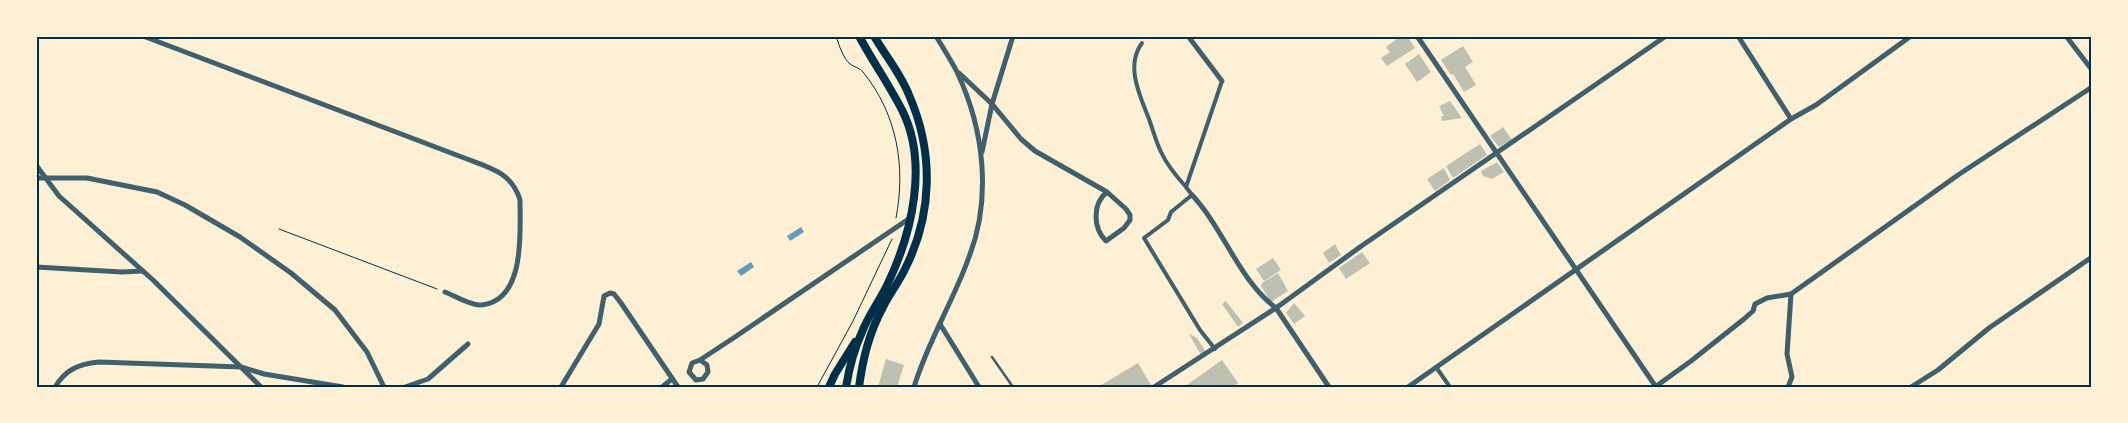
<svg xmlns="http://www.w3.org/2000/svg" width="2128" height="423" font-family="'DM Sans',sans-serif">
  <style>
    .water { fill: #669bbc }
    .building { fill: #bec0b2 }
    .lines { fill: none; stroke-linecap: round; stroke-linejoin: round }
    .path { stroke: #003049; stroke-width: 1 }
    .service { stroke: #3f606c; stroke-width: 2.5 }
    .pedestrian { stroke: #3f606c; stroke-width: 4 }
    .minor { stroke: #3f606c; stroke-width: 5 }
    .primary { stroke: #003049; stroke-width: 8 }
    .neatline { fill: none; stroke: #003049; stroke-width: 2 }
  </style>
  <rect width="100%" height="100%" fill="#fdf0d5"/>
  <g class="water">
    <polygon points="801,227 804,232 790,241 787,236"/>
    <polygon points="751,262 754,267 741,276 737,271"/>
  </g>
  <g class="building">
    <polygon points="1401,36 1407,36 1415,48 1387,66 1381,58 1390,52 1386,47"/>
    <polygon points="1463,46 1473,62 1465,67 1476,85 1464,92 1453,74 1451,75 1441,60"/>
    <polygon points="1419,54 1431,72 1417,82 1405,64"/>
    <polygon points="1450,101 1462,118 1442,121 1441,116 1444,116 1439,106"/>
    <polygon points="1503,127 1512,140 1499,147 1490,136"/>
    <polygon points="1480,144 1487,155 1453,178 1446,166"/>
    <polygon points="1497,162 1504,172 1492,179 1483,176 1481,171"/>
    <polygon points="1444,168 1450,180 1435,191 1427,179"/>
    <polygon points="1335,244 1341,255 1329,263 1323,253"/>
    <polygon points="1362,252 1370,263 1346,279 1339,268"/>
    <polygon points="1273,258 1281,270 1264,281 1256,269"/>
    <polygon points="1278,273 1288,291 1271,302 1261,286 1262,283"/>
    <polygon points="1226,301 1243,323 1238,327 1222,304"/>
    <polygon points="1294,303 1305,316 1294,324 1286,313"/>
    <polygon points="1189,334 1197,338 1206,352 1201,355"/>
    <polygon points="886,359 904,365 897,387 878,387"/>
    <polygon points="1222,360 1238,383 1232,387 1184,387"/>
    <polygon points="1138,363 1151,385 1148,387 1098,387"/>
  </g>
  <g class="lines">
    <g class="path">
      <path d="M836,36C839,45 843,58 850,64C854,67 860,68 863,72C897,114 906,166 896,218"/>
      <polyline points="279,229 437,289"/>
      <polyline points="817,387 853,321 892,239"/>
    </g>
    <polyline class="service" points="992,357 1013,387"/>
    <g class="pedestrian">
      <path d="M1142,43C1125,66 1140,96 1149,119C1153,130 1156,142 1161,152C1167,165 1177,177 1186,187"/>
      <polyline points="1215,349 1200,330 1144,238 1168,220 1171,212 1192,195 1186,187 1222,81"/>
      <polyline points="1436,367 1450,387"/>
    </g>
    <g class="minor">
      <path d="M143,36L467,159C491,168 512,173 520,200C520,231 526,301 481,305C471,306 455,296 445,292"/>
      <polyline points="1188,36 1222,81"/>
      <polyline points="1417,36 1656,387"/>
      <polyline points="1738,36 1791,119"/>
      <polyline points="2066,36 2092,70"/>
      <path d="M959,73L992,104L1021,139L1035,151L1107,192L1126,209L1130,215V220L1124,228L1106,241C1093,228 1092,204 1107,192"/>
      <polyline points="982,152 992,104 1013,36"/>
      <polyline points="36,165 59,196 153,280 261,387"/>
      <polyline points="36,178 87,178 157,192 185,205 240,237 291,273 335,310 367,352 384,387"/>
      <path d="M1192,195C1224,229 1238,279 1276,308L1329,387"/>
      <polyline points="36,267 122,272 143,271"/>
      <polyline points="940,324 979,387"/>
      <polyline points="700,360 707,365 708,372 703,379 696,380 689,372 692,363 700,360 735,337 910,218"/>
      <path d="M55,387C66,369 79,364 99,362L241,367L264,374L343,387"/>
      <polyline points="405,387 428,379 468,344"/>
      <polyline points="561,387 599,324 604,296 610,293 614,294 621,303 678,387"/>
      <polyline points="662,387 672,379"/>
      <path d="M914,387C928,341 953,302 969,257C992,198 984,129 957,72C951,60 943,48 936,36"/>
      <polyline points="1154,387 1276,308 1360,247 1666,36"/>
      <polyline points="1408,387 1791,119 1816,105 1911,36"/>
      <polyline points="1655,387 1691,361 1744,319 1753,311 1755,304 1767,298 1791,294 1958,175 2092,87"/>
      <polyline points="1788,387 1792,377 1787,354 1791,294"/>
      <polyline points="1911,387 1938,370 1989,328 2092,257"/>
    </g>
    <g class="primary">
      <polyline points="829,387 835,374 855,342"/>
      <path d="M846,387C849,369 854,349 862,332C869,314 881,299 889,281C912,232 928,164 903,112C890,86 873,62 859,36"/>
      <path d="M859,387C863,358 869,333 883,307C889,295 898,283 904,271C933,215 934,152 909,95C901,74 885,55 874,36"/>
    </g>
  </g>
  <rect width="2128" height="423" fill="none" stroke="#fdf0d5" stroke-width="75"/>
  <rect x="38" y="38" width="2052" height="348" class="neatline"/>
</svg>
